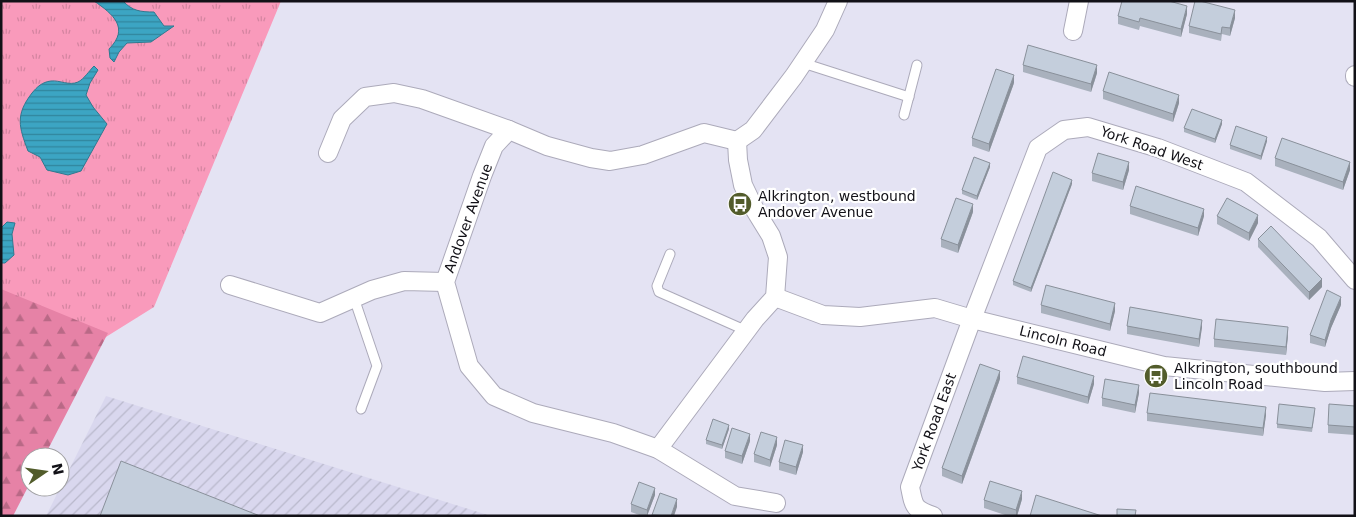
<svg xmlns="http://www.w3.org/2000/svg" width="1356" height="517" font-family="'DejaVu Sans',sans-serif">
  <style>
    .industrial { fill: url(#industrial-furrows) }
    .grass { fill: url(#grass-tufts) }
    .forest { fill: url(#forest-firs) }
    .water { fill: url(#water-rules); stroke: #2f798f }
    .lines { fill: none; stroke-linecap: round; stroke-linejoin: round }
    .service-casing { stroke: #acaaba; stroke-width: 11 }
    .minor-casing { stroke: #acaaba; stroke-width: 20 }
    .service { stroke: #fff; stroke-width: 9 }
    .minor { stroke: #fff; stroke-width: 18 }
    .wall { fill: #a9b1bd }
    .shaded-wall { fill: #89909a }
    .building { fill: #c4cedc; stroke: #89909a }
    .labels { text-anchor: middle; stroke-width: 4.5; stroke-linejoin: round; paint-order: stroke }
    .street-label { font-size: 14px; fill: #121117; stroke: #fff }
    .poi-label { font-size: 14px; fill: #121117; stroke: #fff; text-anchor: start }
  </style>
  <defs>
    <pattern id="industrial-furrows" width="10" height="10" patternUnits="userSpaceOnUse" patternTransform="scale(1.25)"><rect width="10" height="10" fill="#d9d7ee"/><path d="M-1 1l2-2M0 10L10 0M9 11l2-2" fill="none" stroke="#b9b8cb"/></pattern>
    <pattern id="grass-tufts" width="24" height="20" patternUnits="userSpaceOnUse" patternTransform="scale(1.25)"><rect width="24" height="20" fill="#f99abb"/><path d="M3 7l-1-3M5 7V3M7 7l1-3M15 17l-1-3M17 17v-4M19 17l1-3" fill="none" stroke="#d484a0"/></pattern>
    <pattern id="forest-firs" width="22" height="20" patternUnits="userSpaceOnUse" patternTransform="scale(1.25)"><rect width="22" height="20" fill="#e682a6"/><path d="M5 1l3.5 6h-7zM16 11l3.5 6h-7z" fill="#b96986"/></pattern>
    <pattern id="water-rules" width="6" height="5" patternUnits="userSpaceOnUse" patternTransform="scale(1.25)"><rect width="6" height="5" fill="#3ca5c3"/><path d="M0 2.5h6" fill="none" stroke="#31859d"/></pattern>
  </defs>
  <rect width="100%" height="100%" fill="#e4e3f3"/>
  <polygon class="industrial" points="106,396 491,516 46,516"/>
  <polygon class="grass" points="1,1 281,1 154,307 69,360 5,516 1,516"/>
  <polygon class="forest" points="1,289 108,333 44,457 30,457 30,483 13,516 1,516"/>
  <g class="water">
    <path d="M94,1H123C132,11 141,12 154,12L164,26H174L151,42L127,43L119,52L114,62L110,58L109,49C130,28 113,14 94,1Z"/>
    <path d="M94,66L98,70L90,83L86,95L93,107L107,124L81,171L68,175L47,170L40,157L28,151C19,127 15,115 32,93C37,87 42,82 51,81C60,80 69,86 78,82C84,79 89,71 94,66Z"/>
    <polygon points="7,222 15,223 12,234 14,255 5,263 1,263 1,228"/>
  </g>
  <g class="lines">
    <g class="service-casing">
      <g id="service">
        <polyline points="803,63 909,97"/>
        <polyline points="904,115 917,65"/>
        <polyline points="670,254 657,286 659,292 747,331"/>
        <polyline points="354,298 377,366 361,409"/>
      </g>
    </g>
    <g class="minor-casing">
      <g id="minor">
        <polyline points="1073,31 1079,1"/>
        <polyline points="1355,75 1355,77"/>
        <polyline points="737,141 704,133 643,155 610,161 591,158 547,146 509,130 494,146 482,176 445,282 469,366 494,396 533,413 613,433 658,449 735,496 776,503"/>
        <polyline points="737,141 753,130 794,76 825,30 838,1"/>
        <polyline points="328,153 342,119 365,97 394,93 422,99 509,130"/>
        <polyline points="230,285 320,313 372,290 404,281 445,282"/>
        <polyline points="775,297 823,315 860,317 935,308 972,319 1164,366 1325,382 1355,381"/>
        <polyline points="658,449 755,319 775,297 778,257 771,236 755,210 743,185 738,160 737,141"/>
        <path d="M933,516C913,509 914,506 910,487L972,319L1038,148L1064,130L1088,127L1158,148L1246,182L1319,238L1355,280"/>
      </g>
    </g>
    <use href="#service" class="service"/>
    <use href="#minor" class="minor"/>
  </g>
  <g class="wall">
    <polygon points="1187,14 1181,37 1140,26 1139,30 1118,24 1118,16"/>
    <polygon points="1235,18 1230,36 1222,34 1221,41 1189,33 1189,26"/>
    <polygon points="1023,65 1097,73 1091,92 1023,72"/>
    <polygon points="1014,83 989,152 972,146 972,138"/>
    <polygon points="1103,91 1179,103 1173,122 1103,99"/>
    <polygon points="1222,124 1215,143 1184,132 1184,128"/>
    <polygon points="1267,141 1261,160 1230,149 1230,145"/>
    <polygon points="1275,158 1350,170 1343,190 1275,166"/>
    <polygon points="990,167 977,200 962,194 962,190"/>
    <polygon points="1129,170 1123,190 1092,181 1092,173"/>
    <polygon points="1072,184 1031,292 1013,285 1013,281"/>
    <polygon points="1130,206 1204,216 1198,236 1130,214"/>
    <polygon points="973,212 958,253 941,247 941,239"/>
    <polygon points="1217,216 1258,223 1249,241 1217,224"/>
    <polygon points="1258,239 1322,287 1309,300 1258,247"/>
    <polygon points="1041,305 1115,311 1110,331 1041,313"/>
    <polygon points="1341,305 1331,328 1325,347 1310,343 1310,335"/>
    <polygon points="1127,326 1202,327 1199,347 1127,334"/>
    <polygon points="1288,335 1286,355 1214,347 1214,339"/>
    <polygon points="1017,377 1094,384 1088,404 1017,384"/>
    <polygon points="1000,379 962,484 942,476 942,468"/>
    <polygon points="1139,393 1135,413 1102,406 1102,398"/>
    <polygon points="1355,406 1355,435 1328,433 1328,425"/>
    <polygon points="1315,412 1312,432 1277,428 1277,424"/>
    <polygon points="1147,413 1266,415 1263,436 1147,421"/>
    <polygon points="729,429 722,449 706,444 706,440"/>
    <polygon points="750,441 742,464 725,458 725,451"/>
    <polygon points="777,445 770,467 754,462 754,454"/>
    <polygon points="803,452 796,475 779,470 779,462"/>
    <polygon points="655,495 647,516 642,516 631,512 631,504"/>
    <polygon points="1022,499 1017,516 1008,516 984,508 984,500"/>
  </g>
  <g class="shaded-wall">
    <polygon points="1187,6 1187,14 1181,37 1181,29"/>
    <polygon points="1235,10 1235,18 1230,36 1230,28"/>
    <polygon points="1097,65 1097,73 1091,92 1091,84"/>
    <polygon points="1014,75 1014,83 989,152 989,144"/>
    <polygon points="1179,95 1179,103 1173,122 1173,114"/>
    <polygon points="1222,120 1222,124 1215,143 1215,139"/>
    <polygon points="1267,137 1267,141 1261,160 1261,156"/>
    <polygon points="1129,162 1129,170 1123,190 1123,182"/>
    <polygon points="1350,162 1350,170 1343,190 1343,182"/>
    <polygon points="990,163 990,167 977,200 977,196"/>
    <polygon points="1072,180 1072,184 1031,292 1031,288"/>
    <polygon points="973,204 973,212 958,253 958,245"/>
    <polygon points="1204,209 1204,216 1198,236 1198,228"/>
    <polygon points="1258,215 1258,223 1249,241 1249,233"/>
    <polygon points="1322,279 1322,287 1309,300 1309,292"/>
    <polygon points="1341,297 1341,305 1331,328 1325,347 1325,340 1331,320"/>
    <polygon points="1115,303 1115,311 1110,331 1110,324"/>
    <polygon points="1202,320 1202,327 1199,347 1199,339"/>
    <polygon points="1288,327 1288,335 1286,355 1286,347"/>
    <polygon points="1000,371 1000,379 962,484 962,476"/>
    <polygon points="1094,376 1094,384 1088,404 1088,397"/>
    <polygon points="1139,385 1139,393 1135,413 1135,405"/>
    <polygon points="1266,407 1266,415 1263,436 1263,428"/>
    <polygon points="729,425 729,429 722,449 722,445"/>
    <polygon points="750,434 750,441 742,464 742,456"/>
    <polygon points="777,437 777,445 770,467 770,460"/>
    <polygon points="803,445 803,452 796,475 796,467"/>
    <polygon points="655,488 655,495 647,516 647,510"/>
    <polygon points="1022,491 1022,499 1017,516 1016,516 1016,510"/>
    <polygon points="677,499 677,507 674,516 671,516"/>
  </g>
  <g class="building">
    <polygon points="1122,1 1169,1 1187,6 1181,29 1140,18 1139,22 1118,16"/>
    <polygon points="1195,1 1200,1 1235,10 1230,28 1222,27 1221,34 1189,26"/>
    <polygon points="1028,45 1097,65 1091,84 1023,65"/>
    <polygon points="996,69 1014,75 989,144 972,138"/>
    <polygon points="1109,72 1179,95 1173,114 1103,91"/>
    <polygon points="1192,109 1222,120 1215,139 1184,128"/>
    <polygon points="1236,126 1267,137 1261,156 1230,145"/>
    <polygon points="1282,138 1350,162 1343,182 1275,158"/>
    <polygon points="1098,153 1129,162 1123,182 1092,173"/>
    <polygon points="974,157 990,163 977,196 962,190"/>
    <polygon points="1053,172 1072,180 1031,288 1013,281"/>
    <polygon points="1136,186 1204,209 1198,228 1130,206"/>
    <polygon points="956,198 973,204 958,245 941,239"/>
    <polygon points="1227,198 1258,215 1249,233 1217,216"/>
    <polygon points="1271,226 1322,279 1309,292 1258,239"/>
    <polygon points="1046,285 1115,303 1110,324 1041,305"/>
    <polygon points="1327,290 1341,297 1331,320 1325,340 1310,335"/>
    <polygon points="1130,307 1202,320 1199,339 1127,326"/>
    <polygon points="1216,319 1288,327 1286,347 1214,339"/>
    <polygon points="1023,356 1094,376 1088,397 1017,377"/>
    <polygon points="980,364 1000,371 962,476 942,468"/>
    <polygon points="1105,379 1139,385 1135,405 1102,398"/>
    <polygon points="1150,393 1266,407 1263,428 1147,413"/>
    <polygon points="1279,404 1315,408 1312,428 1277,424"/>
    <polygon points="1329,404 1355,406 1355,427 1328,425"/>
    <polygon points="713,419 729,425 722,445 706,440"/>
    <polygon points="732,428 750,434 742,456 725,451"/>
    <polygon points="761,432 777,437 770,460 754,454"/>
    <polygon points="785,440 803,445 796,467 779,462"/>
    <polygon points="121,461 260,516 100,516"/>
    <polygon points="990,481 1022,491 1016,510 984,500"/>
    <polygon points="639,482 655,488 647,510 631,504"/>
    <polygon points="660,493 677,499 671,516 652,515"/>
    <polygon points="1036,495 1102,516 1030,516"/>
    <polygon points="1117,509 1136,510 1135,516 1117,516"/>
  </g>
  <defs>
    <g id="bus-disc" transform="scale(1.25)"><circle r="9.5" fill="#525c2b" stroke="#fff"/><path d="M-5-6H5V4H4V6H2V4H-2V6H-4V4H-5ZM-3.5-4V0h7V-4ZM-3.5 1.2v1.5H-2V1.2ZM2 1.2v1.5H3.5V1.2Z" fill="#fff"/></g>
  </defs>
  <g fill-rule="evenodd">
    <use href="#bus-disc" x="740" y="204"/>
    <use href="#bus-disc" x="1156" y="376"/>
  </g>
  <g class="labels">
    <g class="street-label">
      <text transform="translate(1152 148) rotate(19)" y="5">York Road West</text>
      <text transform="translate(468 218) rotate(-70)" y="5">Andover Avenue</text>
      <text transform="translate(1063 341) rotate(14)" y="5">Lincoln Road</text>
      <text transform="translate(934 422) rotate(-70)" y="5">York Road East</text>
    </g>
    <g class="poi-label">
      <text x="758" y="201">Alkrington, westbound<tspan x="758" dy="16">Andover Avenue</tspan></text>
      <text x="1174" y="373">Alkrington, southbound<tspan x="1174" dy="16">Lincoln Road</tspan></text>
    </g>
  </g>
  <rect width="1356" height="517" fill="none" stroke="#121117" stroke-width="5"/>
  <g transform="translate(45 472) rotate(77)"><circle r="24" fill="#ffffff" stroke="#a0a0a2"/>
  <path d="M0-4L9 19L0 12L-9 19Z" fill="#525c2b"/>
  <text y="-8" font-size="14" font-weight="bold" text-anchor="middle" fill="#121117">N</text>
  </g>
</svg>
